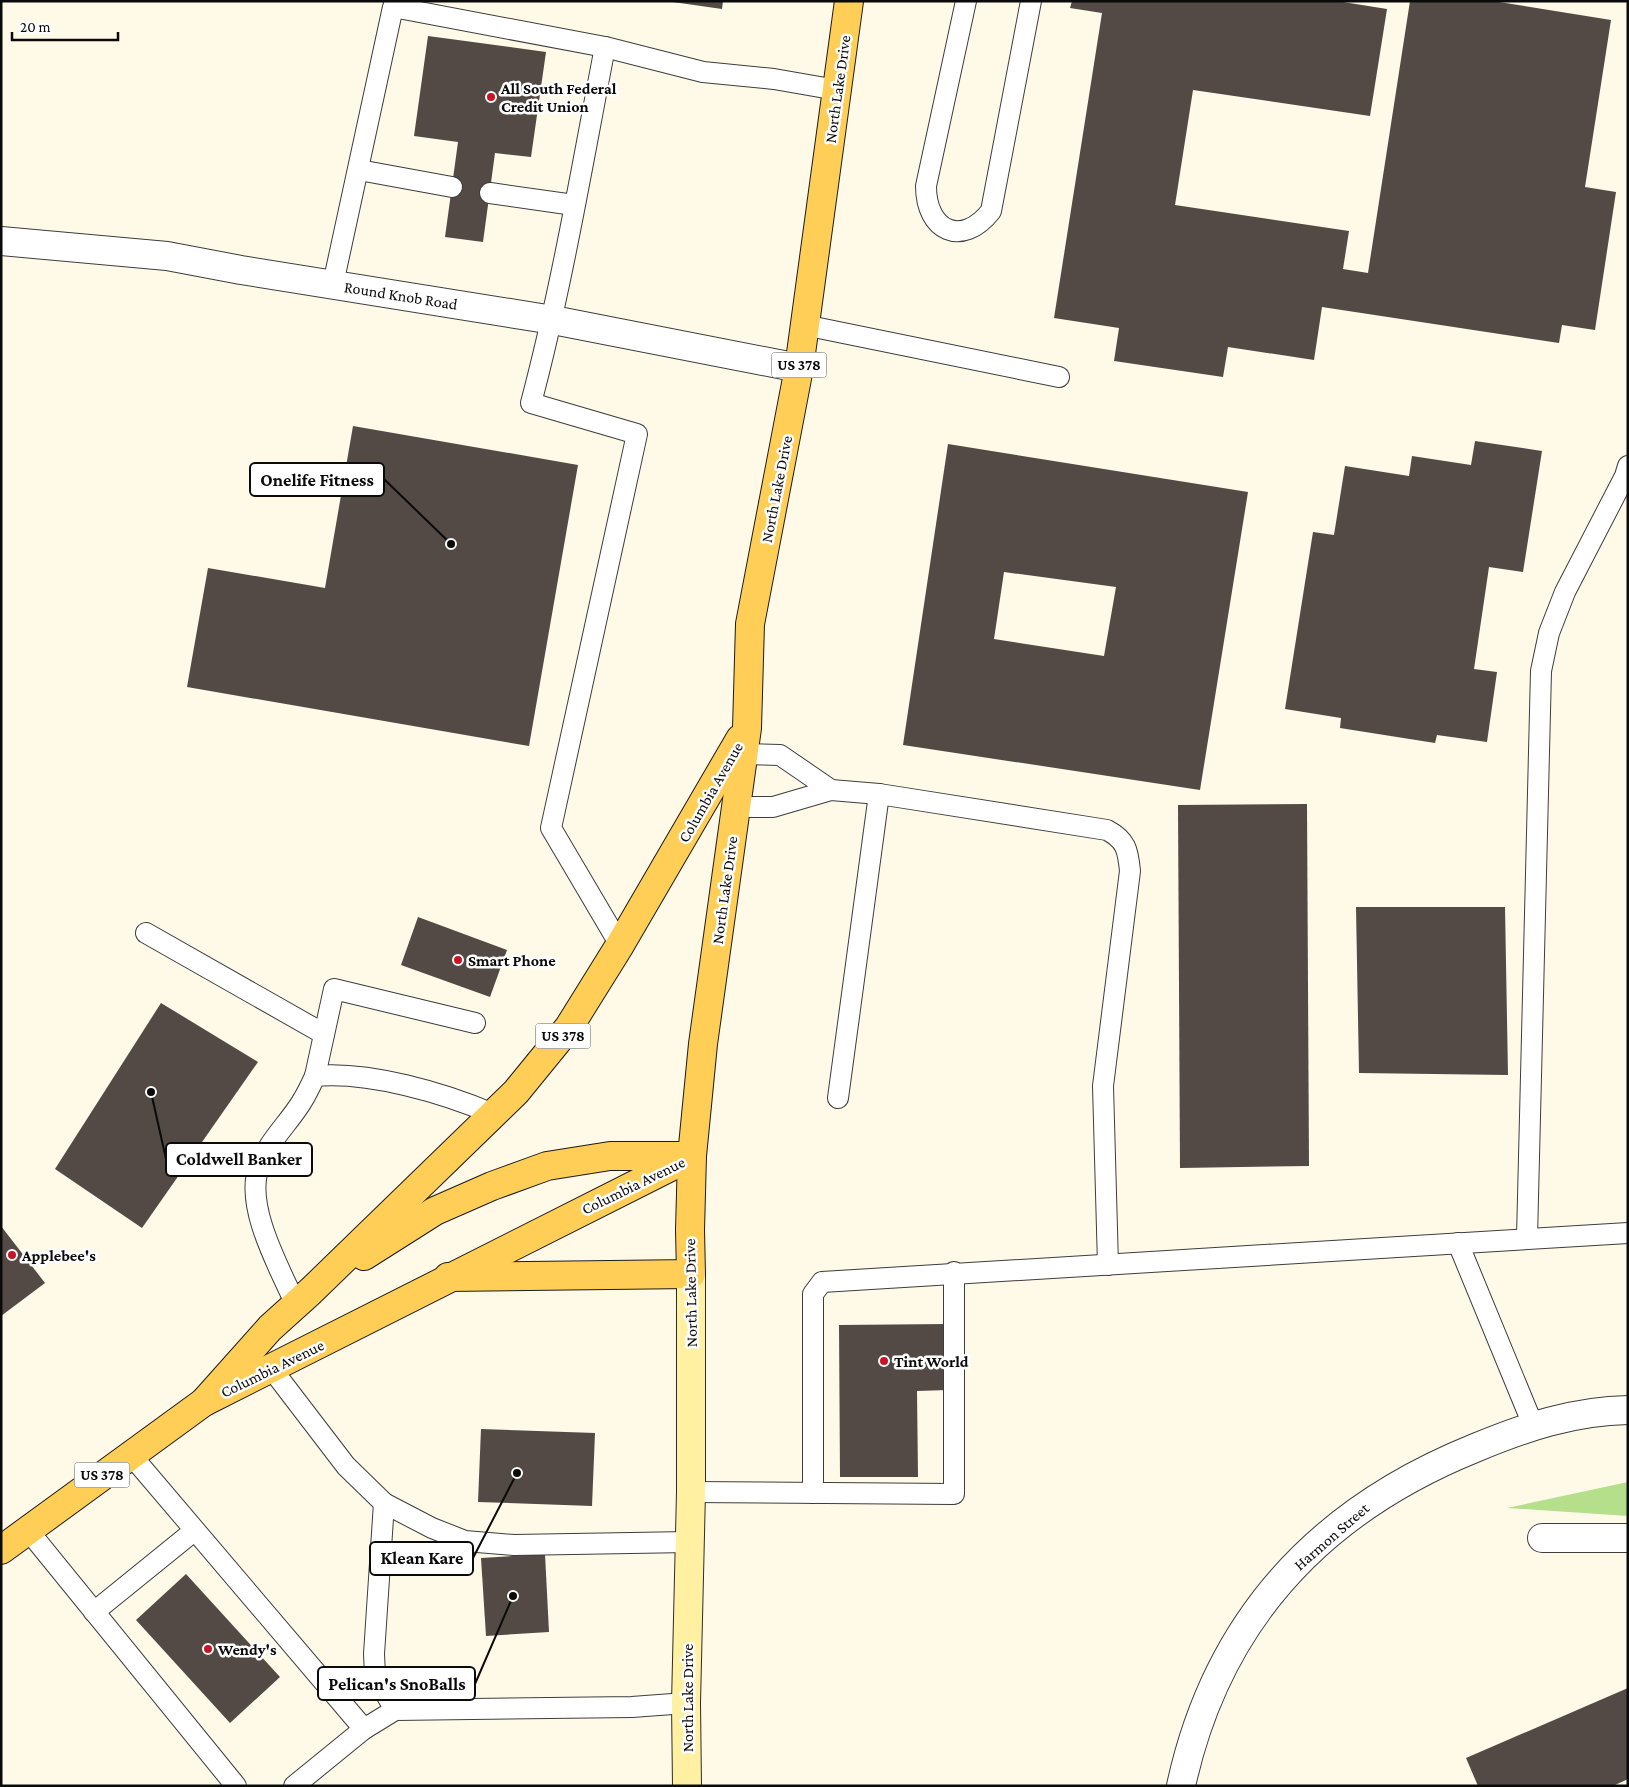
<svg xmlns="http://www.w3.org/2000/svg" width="1629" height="1787" font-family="'Crimson Pro',serif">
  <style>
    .forest { fill: #b5df8a }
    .building { fill: #534a45; fill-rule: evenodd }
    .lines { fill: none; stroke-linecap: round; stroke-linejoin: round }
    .service-casing { stroke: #3d3d3d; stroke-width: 22 }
    .minor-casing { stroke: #3d3d3d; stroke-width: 30 }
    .tertiary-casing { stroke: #3d3d3d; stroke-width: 30 }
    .secondary-casing { stroke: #2c2c2c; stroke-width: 30 }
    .primary-casing { stroke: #1b1b1b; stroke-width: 30 }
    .service { stroke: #fff; stroke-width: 20 }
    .minor { stroke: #fff; stroke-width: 28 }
    .tertiary { stroke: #fff; stroke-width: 28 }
    .secondary { stroke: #fff0a2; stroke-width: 28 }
    .primary { stroke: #ffce57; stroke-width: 28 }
    .poi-dot { fill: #c61526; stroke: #fff; stroke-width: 2 }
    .labels { text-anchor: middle; stroke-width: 5; stroke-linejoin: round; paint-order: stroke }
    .shield { fill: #fff; stroke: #545454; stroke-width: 1 }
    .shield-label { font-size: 15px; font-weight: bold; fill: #0a0a0a }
    .poi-label { font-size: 16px; font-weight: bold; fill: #0a0a0a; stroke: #fff; text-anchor: start }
    .street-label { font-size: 16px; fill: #0a0a0a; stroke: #fff }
    .leader { fill: none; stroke: #0a0a0a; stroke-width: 2 }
    .callout-dot { fill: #0a0a0a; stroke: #fff; stroke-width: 2 }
    .callout { fill: #fff; stroke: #0a0a0a; stroke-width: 2 }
    .callout-label { font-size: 18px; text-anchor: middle; font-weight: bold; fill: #0a0a0a }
  </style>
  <rect width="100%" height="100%" fill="#fff9e7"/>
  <polygon class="forest" points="1628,1482 1628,1516 1507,1508"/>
  <g class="building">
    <polygon points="666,1 723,1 722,9"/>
    <polygon points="1072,1 1337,1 1387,9 1370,116 1193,90 1175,205 1349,231 1343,269 1368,273 1410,1 1493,1 1611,20 1585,187 1616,192 1595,330 1562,325 1559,343 1322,307 1314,360 1228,347 1223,377 1114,361 1119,328 1054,318 1102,13 1070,8"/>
    <polygon points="428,36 546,52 531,157 495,153 483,242 445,237 458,142 414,136"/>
    <polygon points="353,426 578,465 529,746 187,687 208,568 325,588"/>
    <polygon points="1475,441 1542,451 1523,572 1489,567 1474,669 1497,672 1487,742 1437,735 1435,743 1340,728 1341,718 1285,709 1313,532 1334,535 1345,466 1409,476 1412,456 1471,465"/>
    <path d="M948,444L1248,492L1200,790L903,745ZM1004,572L1116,587L1104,656L994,639Z"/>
    <polygon points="1307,804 1309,1166 1180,1168 1178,805"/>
    <polygon points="1356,907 1505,907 1508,1075 1359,1073"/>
    <polygon points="418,917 507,950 490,997 401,965"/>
    <polygon points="161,1003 258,1062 142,1228 55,1169"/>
    <polygon points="1,1226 45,1283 1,1316"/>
    <polygon points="947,1324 948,1390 917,1391 918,1477 840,1477 839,1325"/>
    <polygon points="481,1429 595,1433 592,1506 478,1502"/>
    <polygon points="545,1554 549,1632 486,1636 481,1558"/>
    <polygon points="186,1574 280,1677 230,1723 136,1620"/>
    <polygon points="1628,1688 1628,1779 1613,1786 1478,1786 1466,1758"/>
  </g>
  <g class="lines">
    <g class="service-casing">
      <g id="service">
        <path d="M966,1L926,186C926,231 962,248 991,211L1031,1"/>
        <path d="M605,47C582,166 562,286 531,403L637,434L551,828L620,945"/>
        <polyline points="359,170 452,187"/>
        <polyline points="490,193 574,205"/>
        <polyline points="333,284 393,7 605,47 703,72 774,79 837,90"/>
        <polyline points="804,325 1059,377"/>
        <polyline points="743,754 780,755 831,790"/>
        <path d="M735,807H773L831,790L879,794L1107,830C1126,840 1128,850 1130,871L1103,1086L1108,1265"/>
        <polyline points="146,933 324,1034"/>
        <polyline points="315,1076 334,989 475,1023"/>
        <polyline points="838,1098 879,794"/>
        <polyline points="1527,1238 1541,671 1549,633 1565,592 1625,476 1628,466"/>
        <polyline points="1458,1243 1533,1425"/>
        <path d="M296,1305C280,1269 244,1206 259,1167C267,1143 287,1125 301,1103C306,1095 311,1085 315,1076C369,1071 444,1093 493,1114"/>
        <polyline points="271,1368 346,1466 384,1503 432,1528 465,1541 514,1545 689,1542"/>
        <polyline points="131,1455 364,1729"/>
        <polyline points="691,1492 954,1494 954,1272"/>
        <polyline points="813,1493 813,1294 822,1282 1628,1233"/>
        <polyline points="384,1503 374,1654 375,1675 395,1710"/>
        <polyline points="27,1529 236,1786"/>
        <polyline points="94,1612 194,1531"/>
        <polyline points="294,1786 364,1729 395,1710 632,1707 686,1703"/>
      </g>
    </g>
    <g class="minor-casing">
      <g id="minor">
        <polyline points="1,241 167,256 241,270 553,320 799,368"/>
        <polyline points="1542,1538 1628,1538"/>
      </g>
    </g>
    <g class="tertiary-casing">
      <path id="tertiary" d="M1181,1786C1217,1620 1319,1511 1475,1448C1525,1427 1574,1411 1628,1410"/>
    </g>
    <g class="secondary-casing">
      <polyline id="secondary" points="687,1786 686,1703 691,1492 691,1274"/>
    </g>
    <g class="primary-casing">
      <g id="primary">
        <polyline points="364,1256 435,1211 492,1186 547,1166 610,1156 686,1156"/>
        <polyline points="448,1277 691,1274 690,1230 692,1156 703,1044 747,728 750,624 799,368 849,1"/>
        <polyline points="204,1402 270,1328 311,1291 516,1092 569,1027 620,945 740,739"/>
        <polyline points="1,1550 204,1402 692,1156"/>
      </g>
    </g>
    <use href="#service" class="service"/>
    <use href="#minor" class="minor"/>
    <use href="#tertiary" class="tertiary"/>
    <use href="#secondary" class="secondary"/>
    <use href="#primary" class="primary"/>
  </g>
  <g class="poi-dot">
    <circle cx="491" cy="97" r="5"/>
    <circle cx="458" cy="960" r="5"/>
    <circle cx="12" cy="1255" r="5"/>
    <circle cx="884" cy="1361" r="5"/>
    <circle cx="208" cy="1649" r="5"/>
  </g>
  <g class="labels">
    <g class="shield">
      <rect x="771.5" y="352.5" width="55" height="25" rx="4"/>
      <rect x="535.5" y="1023.5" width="55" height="25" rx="4"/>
      <rect x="74.5" y="1462.5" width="55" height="25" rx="4"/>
    </g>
    <g class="shield-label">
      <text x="799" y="370">US 378</text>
      <text x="563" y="1041">US 378</text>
      <text x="102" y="1480">US 378</text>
    </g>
    <g class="poi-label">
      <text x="501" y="94">All South Federal<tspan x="501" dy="18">Credit Union</tspan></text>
      <text x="468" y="966">Smart Phone</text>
      <text x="22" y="1261">Applebee's</text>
      <text x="894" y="1367">Tint World</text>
      <text x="218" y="1655">Wendy's</text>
    </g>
    <g class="street-label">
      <text transform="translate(837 89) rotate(-82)" y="6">North Lake Drive</text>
      <text transform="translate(401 295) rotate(9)" y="6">Round Knob Road</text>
      <text transform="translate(776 489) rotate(-79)" y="6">North Lake Drive</text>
      <text transform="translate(710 792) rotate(-60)" y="6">Columbia Avenue</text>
      <text transform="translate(724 890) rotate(-82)" y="6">North Lake Drive</text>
      <text transform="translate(633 1185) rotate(-26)" y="6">Columbia Avenue</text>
      <text transform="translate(690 1293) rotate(-91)" y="6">North Lake Drive</text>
      <text transform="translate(272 1368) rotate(-26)" y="6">Columbia Avenue</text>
      <text transform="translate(1331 1536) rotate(-41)" y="6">Harmon Street</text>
      <text transform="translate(687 1698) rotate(-90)" y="6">North Lake Drive</text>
    </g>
  </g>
  <path class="leader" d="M451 544L384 479M151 1092L166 1159M517 1473L473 1558M513 1596L475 1684"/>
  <g class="callout-dot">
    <circle cx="451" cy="544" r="5"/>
    <circle cx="151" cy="1092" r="5"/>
    <circle cx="517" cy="1473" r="5"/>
    <circle cx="513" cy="1596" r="5"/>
  </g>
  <g class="callout">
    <rect x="250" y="463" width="134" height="33" rx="5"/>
    <rect x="166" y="1143" width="146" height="33" rx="5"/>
    <rect x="370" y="1542" width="103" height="33" rx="5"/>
    <rect x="318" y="1667" width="157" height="33" rx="5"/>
  </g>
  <g class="callout-label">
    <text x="317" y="486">Onelife Fitness</text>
    <text x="239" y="1165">Coldwell Banker</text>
    <text x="422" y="1564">Klean Kare</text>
    <text x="397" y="1690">Pelican's SnoBalls</text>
  </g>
  <rect width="1629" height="1787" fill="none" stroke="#0a0a0a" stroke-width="5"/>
  <path d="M12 32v8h106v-8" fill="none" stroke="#0a0a0a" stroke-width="2.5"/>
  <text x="20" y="32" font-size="15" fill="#0a0a0a" stroke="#ffffff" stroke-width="4" paint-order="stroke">20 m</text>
</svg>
